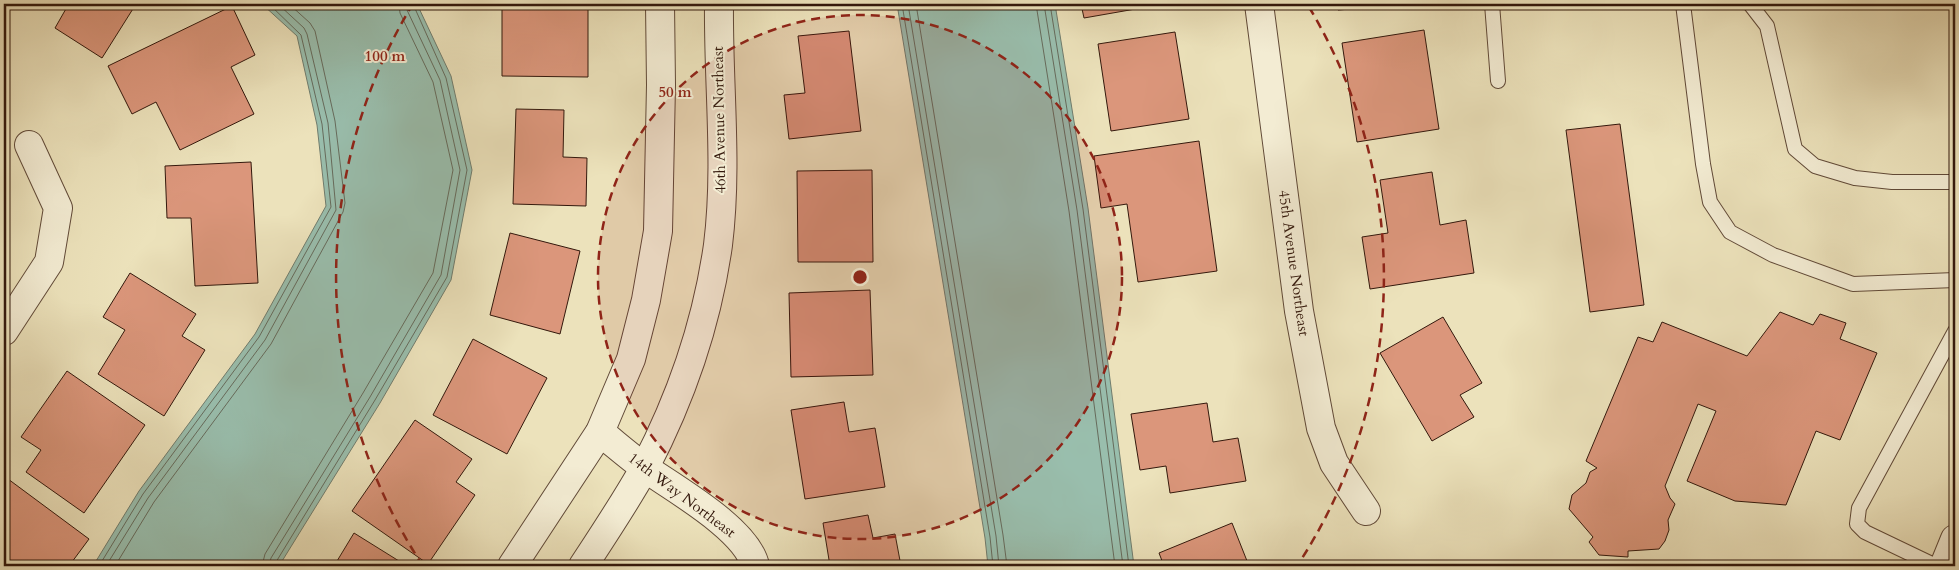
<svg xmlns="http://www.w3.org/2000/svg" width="1959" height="570" font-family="Cardo,serif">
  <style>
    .water { fill: #99bead; stroke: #707c6d }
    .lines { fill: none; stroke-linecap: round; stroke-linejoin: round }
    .shore { stroke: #666b5c; stroke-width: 1 }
    .building { fill: #db967b; stroke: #33180c }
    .lane-casing { stroke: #614a38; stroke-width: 16 }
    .street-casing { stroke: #614a38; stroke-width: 30 }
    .lane { stroke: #f3ecd3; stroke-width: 14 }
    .street { stroke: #f3ecd3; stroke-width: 28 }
    .ring { fill: none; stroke: #8f2418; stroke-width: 2.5; stroke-dasharray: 9 6 }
    .labels { text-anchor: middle; stroke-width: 4; stroke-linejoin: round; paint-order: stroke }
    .street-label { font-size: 15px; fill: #33180c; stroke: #f3ecd3 }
    .centre { fill: #8f2418; stroke: #f3ecd3; stroke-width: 2.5 }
    .ring-label { font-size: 15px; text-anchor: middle; font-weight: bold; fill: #8f2418; stroke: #f3ecd3; stroke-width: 4; stroke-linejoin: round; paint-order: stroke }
  </style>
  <rect width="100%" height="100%" fill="#ece2bb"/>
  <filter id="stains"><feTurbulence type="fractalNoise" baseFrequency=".004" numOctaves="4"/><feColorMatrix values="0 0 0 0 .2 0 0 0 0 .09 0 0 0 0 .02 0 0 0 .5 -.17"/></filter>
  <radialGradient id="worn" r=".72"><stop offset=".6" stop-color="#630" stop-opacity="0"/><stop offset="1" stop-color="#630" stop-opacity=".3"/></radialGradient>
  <g class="water">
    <polygon points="262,4 417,4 451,76 472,170 451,280 380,403 279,566 93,566 139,491 255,334 326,206 317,125 297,36"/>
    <polygon points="897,4 1055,4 1088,208 1134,566 988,566 985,538"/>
  </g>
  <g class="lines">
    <g class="shore">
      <polyline points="902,4 990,537 993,566"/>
      <polyline points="908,4 996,536 999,566"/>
      <polyline points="916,4 1003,535 1007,566"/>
      <polyline points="1036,4 1069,211 1115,566"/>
      <polyline points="1044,4 1077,210 1123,566"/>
      <polyline points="1050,4 1083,209 1129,566"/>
      <polyline points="99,566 143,494 259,337 331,207 322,124 301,35 269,4"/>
      <polyline points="106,566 148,498 265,340 336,210 328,123 307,34 304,28 278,4"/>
      <polyline points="115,566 154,502 271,344 343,212 345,203 335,121 315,31 310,23 289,4"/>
      <polyline points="262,566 265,554 363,393 433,273 453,170 433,82 400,13 399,4"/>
      <polyline points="269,566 271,558 370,397 441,275 460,170 440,80 407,10 406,4"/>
      <polyline points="275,566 276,562 375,400 447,277 467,170 446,78 413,4"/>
    </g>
  </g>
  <g class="building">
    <polygon points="62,4 136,4 102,58 55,28 67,7"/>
    <polygon points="502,4 588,4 588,77 502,76"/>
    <polygon points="796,4 854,4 854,9"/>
    <polygon points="1081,4 1164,4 1084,18"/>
    <polygon points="1338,4 1414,4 1338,10"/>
    <polygon points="232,6 255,55 231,67 254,114 180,150 156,102 132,114 108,66"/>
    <polygon points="1424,30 1439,129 1357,142 1342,43"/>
    <polygon points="849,31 861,131 789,139 784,95 805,93 798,36"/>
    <polygon points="1175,32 1189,119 1111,131 1098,44"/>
    <polygon points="516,109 564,110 563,157 587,158 586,206 513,204"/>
    <polygon points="1620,124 1644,305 1590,312 1566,130"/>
    <polygon points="1199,141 1217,271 1138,282 1127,204 1101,208 1094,156"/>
    <polygon points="251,162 258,283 195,286 191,218 167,218 165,166"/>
    <polygon points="872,170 873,262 798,262 797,171"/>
    <polygon points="1432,172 1440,225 1466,220 1474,273 1370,289 1362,237 1388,233 1380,180"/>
    <polygon points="510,233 580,251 560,334 490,315"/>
    <polygon points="130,273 196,314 182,336 205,350 164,416 98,374 125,330 103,317"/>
    <polygon points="870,290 873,375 791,377 789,293"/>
    <polygon points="1780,312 1813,325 1820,314 1846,323 1840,339 1877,353 1840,440 1816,431 1786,505 1735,501 1687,481 1716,411 1698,404 1665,486 1670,498 1675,504 1668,520 1669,530 1665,541 1659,549 1628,551 1628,557 1599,555 1589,542 1593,537 1569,509 1572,495 1586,483 1590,472 1597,468 1586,461 1638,337 1653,342 1662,322 1747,356"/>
    <polygon points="1443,317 1482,383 1460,395 1474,417 1432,441 1380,353"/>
    <polygon points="473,339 547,378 507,454 433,415"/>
    <polygon points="67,371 145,425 84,513 26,472 41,450 21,437"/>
    <polygon points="844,402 849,432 875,428 885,487 805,499 791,410"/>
    <polygon points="1207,403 1213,442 1238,438 1246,481 1170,493 1166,466 1140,470 1131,414"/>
    <polygon points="415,420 472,459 456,482 475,495 428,564 352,511"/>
    <polygon points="4,476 89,539 69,566 4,566"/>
    <polygon points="868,515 873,538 895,534 901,566 830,566 823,523"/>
    <polygon points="1232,523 1249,566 1164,566 1159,553"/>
    <polygon points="354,533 407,566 334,566"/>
  </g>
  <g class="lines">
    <g class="lane-casing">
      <g id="lane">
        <polyline points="1492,4 1498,81"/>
        <polyline points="1683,4 1703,164 1710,202 1730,232 1773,255 1853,284 1955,280"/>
        <polyline points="1750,4 1767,26 1795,149 1815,166 1855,178 1892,182 1955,182"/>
        <polyline points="1936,566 1865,532 1857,524 1859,508 1955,331"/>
      </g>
    </g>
    <g class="street-casing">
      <g id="street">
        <polyline points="1259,4 1299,311 1321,428 1334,463 1366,511"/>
        <polyline points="4,331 49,262 58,208 29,145"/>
        <path d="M600,432C615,444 630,457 645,468C675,489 748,530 755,566"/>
        <polyline points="512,566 600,432 631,359 646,300 658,231 661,85 660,4"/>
        <path d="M583,566C604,534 626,501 645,467C681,398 707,323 718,245C728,165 718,84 719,4"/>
        <polyline points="1944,566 1955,539"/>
      </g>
    </g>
    <use href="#lane" class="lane"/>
    <use href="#street" class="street"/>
  </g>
  <circle cx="860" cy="277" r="262" fill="#8f2418" fill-opacity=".12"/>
  <g class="ring">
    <circle cx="860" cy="277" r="262"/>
    <path d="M423 566A524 524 0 0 1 411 7M1309 7A524 524 0 0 1 1297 566"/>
  </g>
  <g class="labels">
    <g class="street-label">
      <text transform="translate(719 120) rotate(-91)" y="5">46th Avenue Northeast</text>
      <text transform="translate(1294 263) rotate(82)" y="5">45th Avenue Northeast</text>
      <text transform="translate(682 495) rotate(37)" y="5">14th Way Northeast</text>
    </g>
  </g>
  <circle cx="860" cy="277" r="8" class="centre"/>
  <g class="ring-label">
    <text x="385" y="61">100 m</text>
    <text x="675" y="97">50 m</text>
  </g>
  <rect width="1959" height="570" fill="none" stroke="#ece2bb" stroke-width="20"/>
  <rect x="5" y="5" width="1949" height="560" fill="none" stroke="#33180c" stroke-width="2.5"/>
  <rect x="10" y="10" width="1939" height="550" fill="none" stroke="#33180c"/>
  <rect width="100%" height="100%" filter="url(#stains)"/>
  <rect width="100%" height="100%" fill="url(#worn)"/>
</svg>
